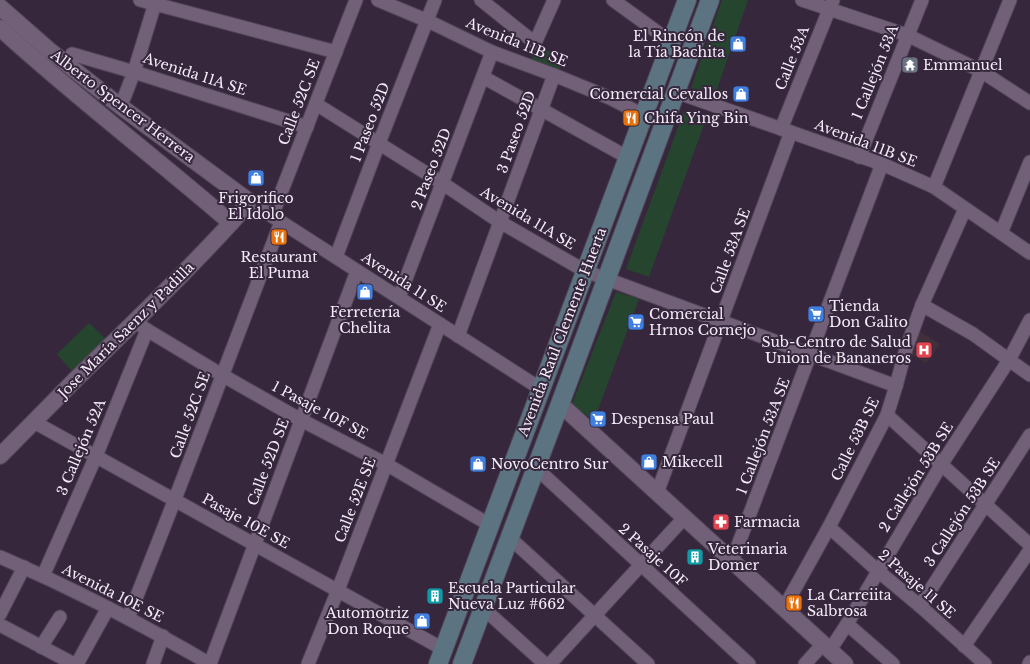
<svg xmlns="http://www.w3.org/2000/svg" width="1030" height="664" font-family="'Libre Baskerville',serif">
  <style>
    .education { fill: #40303b }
    .green { fill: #25452e }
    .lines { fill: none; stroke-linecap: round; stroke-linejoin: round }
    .minor-casing { stroke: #524557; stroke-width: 15 }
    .tertiary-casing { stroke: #524557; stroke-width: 18 }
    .secondary-casing { stroke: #524557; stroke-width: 20 }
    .minor { stroke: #716078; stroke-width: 13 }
    .tertiary { stroke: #716078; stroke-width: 16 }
    .secondary { stroke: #5c7482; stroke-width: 18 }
    .labels { text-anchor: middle; stroke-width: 4; stroke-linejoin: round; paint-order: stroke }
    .poi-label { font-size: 14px; fill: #f5ecfa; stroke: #36273d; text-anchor: start }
    .street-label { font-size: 14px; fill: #f5ecfa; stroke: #36273d }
  </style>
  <rect width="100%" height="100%" fill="#36273d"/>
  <polygon class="education" points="919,331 940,344 926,363 911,354 913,346"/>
  <g class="green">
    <polygon points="722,0 748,0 715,95 691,88"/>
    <polygon points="540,45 563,61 559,71 530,61"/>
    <polygon points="684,111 706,119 649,277 626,269"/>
    <polygon points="616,292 639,299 594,421 572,404"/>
    <polygon points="89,323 109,342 75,375 57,354"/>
  </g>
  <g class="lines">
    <g class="minor-casing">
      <g id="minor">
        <polyline points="140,0 336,52"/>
        <polyline points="378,0 428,21 492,52 554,75 610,98 643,115"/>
        <polyline points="481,0 535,43 554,0"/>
        <polyline points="613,0 671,42"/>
        <polyline points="802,0 907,35 981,71 1030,103"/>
        <polyline points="72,54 134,72 307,127"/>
        <polyline points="483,77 627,157"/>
        <polyline points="676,92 882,164 934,187 1030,253"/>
        <polyline points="124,98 134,72 156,0"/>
        <polyline points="316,104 442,183 500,222 585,271 896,386"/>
        <polyline points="781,129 833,0"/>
        <polyline points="859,157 922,0"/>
        <polyline points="934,187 1010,0"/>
        <polyline points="250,202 541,389"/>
        <polyline points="272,216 356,0"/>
        <polyline points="1001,233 1030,162"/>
        <polyline points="336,257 379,143 435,0"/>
        <polyline points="399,297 492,52"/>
        <polyline points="922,305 973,334 1030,375"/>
        <polyline points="136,322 147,330 222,375 301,420 386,464 490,525"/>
        <polyline points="458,336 554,75"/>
        <polyline points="887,415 1030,545"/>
        <polyline points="34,422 443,649"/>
        <polyline points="536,468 749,664"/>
        <polyline points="657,493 791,132"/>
        <polyline points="829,527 878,571 920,606 985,664"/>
        <polyline points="510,538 648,664"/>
        <path d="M0,557C72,588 142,624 210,664"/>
        <polyline points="732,561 882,164"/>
        <polyline points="43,576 96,456 147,330"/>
        <polyline points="920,606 1030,435"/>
        <polyline points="483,608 545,664"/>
        <polyline points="784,608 829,527 887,415 896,386 906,349 922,305 965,209"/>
        <polyline points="0,614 24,567"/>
        <path d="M128,618C181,487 230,354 281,222"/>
        <polyline points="847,624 893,664"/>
        <polyline points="0,625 74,664"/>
        <polyline points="964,646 1030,550"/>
        <polyline points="41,647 60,617"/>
        <polyline points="830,650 847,624 941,465 1009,360 1030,320"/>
        <polyline points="77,664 108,608"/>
        <polyline points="153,664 163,636"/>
        <polyline points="210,664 357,271"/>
        <polyline points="308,664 338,590 440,324"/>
        <polyline points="550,664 684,518"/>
        <polyline points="805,664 823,644"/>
        <polyline points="1029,664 1030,662"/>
      </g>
    </g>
    <g class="tertiary-casing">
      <g id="tertiary">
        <path d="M0,7L49,50L120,106L250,202C195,264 134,322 75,380C50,405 25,431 0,456"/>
        <path d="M0,28C74,96 155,157 231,223"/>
        <polyline points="560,404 845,664"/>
      </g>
    </g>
    <g class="secondary-casing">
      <g id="secondary">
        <polyline points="438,664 687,0"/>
        <polyline points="462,664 560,404 710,0"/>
      </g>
    </g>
    <use href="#minor" class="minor"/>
    <use href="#tertiary" class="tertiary"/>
    <use href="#secondary" class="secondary"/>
  </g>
  <defs>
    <g id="shop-square" transform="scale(0.9)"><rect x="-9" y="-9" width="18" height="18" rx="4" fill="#3f7fe0" stroke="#36273d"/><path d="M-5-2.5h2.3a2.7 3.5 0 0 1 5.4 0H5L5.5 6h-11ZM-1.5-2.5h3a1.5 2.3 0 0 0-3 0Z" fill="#fff"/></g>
    <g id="temple-square" transform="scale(0.9)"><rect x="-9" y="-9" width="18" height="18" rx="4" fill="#6b7280" stroke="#36273d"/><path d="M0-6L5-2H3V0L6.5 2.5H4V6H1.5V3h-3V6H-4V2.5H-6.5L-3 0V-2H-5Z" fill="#fff"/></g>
    <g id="restaurant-square" transform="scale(0.9)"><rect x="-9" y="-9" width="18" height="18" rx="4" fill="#e8710a" stroke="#36273d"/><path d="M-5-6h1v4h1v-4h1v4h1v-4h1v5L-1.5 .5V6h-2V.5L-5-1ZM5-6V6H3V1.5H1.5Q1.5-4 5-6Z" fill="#fff"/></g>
    <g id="supermarket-square" transform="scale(0.9)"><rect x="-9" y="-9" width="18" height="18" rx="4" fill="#3f7fe0" stroke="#36273d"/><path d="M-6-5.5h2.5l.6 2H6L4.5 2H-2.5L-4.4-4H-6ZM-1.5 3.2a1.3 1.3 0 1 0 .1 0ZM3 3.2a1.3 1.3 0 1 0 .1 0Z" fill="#fff"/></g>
    <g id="hospital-square" transform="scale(0.9)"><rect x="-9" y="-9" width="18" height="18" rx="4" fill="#e0444e" stroke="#36273d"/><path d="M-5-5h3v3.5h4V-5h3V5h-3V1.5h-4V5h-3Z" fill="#fff"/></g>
    <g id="pharmacy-square" transform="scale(0.9)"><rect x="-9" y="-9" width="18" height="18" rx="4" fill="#e0444e" stroke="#36273d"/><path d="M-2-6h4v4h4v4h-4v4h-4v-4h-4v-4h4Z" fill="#fff"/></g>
    <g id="building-square" transform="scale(0.9)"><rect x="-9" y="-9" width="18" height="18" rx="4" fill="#0f9aa8" stroke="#36273d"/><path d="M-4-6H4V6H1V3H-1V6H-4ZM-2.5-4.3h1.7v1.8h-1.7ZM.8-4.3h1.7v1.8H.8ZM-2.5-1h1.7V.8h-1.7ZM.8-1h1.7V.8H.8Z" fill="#fff"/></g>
  </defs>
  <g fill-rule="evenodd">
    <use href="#shop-square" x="738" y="44"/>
    <use href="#temple-square" x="910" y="65"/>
    <use href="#shop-square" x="741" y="94"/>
    <use href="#restaurant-square" x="631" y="118"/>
    <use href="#shop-square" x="256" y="178"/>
    <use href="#restaurant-square" x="279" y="237"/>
    <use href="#shop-square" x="365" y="292"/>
    <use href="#supermarket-square" x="816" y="314"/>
    <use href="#supermarket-square" x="636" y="322"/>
    <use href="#hospital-square" x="924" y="350"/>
    <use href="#supermarket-square" x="598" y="419"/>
    <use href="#shop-square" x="649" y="462"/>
    <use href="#shop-square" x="478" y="464"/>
    <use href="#pharmacy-square" x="721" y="522"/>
    <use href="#building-square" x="695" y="557"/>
    <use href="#building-square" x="435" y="596"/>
    <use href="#restaurant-square" x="794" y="603"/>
    <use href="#shop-square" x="422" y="621"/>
  </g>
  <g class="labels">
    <g class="poi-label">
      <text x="725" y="41" text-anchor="end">El Rincón de<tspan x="725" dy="16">la Tía Bachita</tspan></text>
      <text x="923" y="70">Emmanuel</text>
      <text x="728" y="99" text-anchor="end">Comercial Cevallos</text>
      <text x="644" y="123">Chifa Ying Bin</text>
      <text x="256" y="203" text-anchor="middle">Frigorifico<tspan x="256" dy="16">El Idolo</tspan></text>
      <text x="279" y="262" text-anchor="middle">Restaurant<tspan x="279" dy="16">El Puma</tspan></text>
      <text x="829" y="311">Tienda<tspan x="829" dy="16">Don Galito</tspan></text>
      <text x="365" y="317" text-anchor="middle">Ferretería<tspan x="365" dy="16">Chelita</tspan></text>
      <text x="649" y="319">Comercial<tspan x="649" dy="16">Hrnos Cornejo</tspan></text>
      <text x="911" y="347" text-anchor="end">Sub-Centro de Salud<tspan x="911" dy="16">Union de Bananeros</tspan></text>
      <text x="611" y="424">Despensa Paul</text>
      <text x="662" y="467">Mikecell</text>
      <text x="491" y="469">NovoCentro Sur</text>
      <text x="734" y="527">Farmacia</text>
      <text x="708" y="554">Veterinaria<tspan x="708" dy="16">Domer</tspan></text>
      <text x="448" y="593">Escuela Particular<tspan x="448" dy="16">Nueva Luz #662</tspan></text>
      <text x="807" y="600">La Carreiita<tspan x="807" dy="16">Salbrosa</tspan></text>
      <text x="409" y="618" text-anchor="end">Automotriz<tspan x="409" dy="16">Don Roque</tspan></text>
    </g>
    <g class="street-label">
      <text transform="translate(517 42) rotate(22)" y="5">Avenida 11B SE</text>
      <text transform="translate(792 58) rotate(-68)" y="5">Calle 53A</text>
      <text transform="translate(875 72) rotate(-68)" y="5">1 Callejón 53A</text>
      <text transform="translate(195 74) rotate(18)" y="5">Avenida 11A SE</text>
      <text transform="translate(299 102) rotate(-69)" y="5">Calle 52C SE</text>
      <text transform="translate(123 106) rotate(37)" y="5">Alberto Spencer Herrera</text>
      <text transform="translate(370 122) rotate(-69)" y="5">1 Paseo 52D</text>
      <text transform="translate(516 132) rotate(-70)" y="5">3 Paseo 52D</text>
      <text transform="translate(866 143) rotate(21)" y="5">Avenida 11B SE</text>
      <text transform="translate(431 169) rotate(-69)" y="5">2 Paseo 52D</text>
      <text transform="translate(528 218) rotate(31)" y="5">Avenida 11A SE</text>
      <text transform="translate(730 251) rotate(-70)" y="5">Calle 53A SE</text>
      <text transform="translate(404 282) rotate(33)" y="5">Avenida 11 SE</text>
      <text transform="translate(126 330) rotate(-45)" y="5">Jose María Saenz y Padilla</text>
      <text transform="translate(562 332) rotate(-69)" y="5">Avenida Raúl Clemente Huerta</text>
      <text transform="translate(320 410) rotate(28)" y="5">1 Pasaje 10F SE</text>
      <text transform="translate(190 415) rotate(-70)" y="5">Calle 52C SE</text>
      <text transform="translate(763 436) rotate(-69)" y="5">1 Callejón 53A SE</text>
      <text transform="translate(855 439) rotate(-64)" y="5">Calle 53B SE</text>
      <text transform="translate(81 447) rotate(-67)" y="5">3 Callejón 52A</text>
      <text transform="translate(268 462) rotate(-69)" y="5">Calle 52D SE</text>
      <text transform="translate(916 477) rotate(-58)" y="5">2 Callejón 53B SE</text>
      <text transform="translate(355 500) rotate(-69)" y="5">Calle 52E SE</text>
      <text transform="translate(962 512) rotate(-57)" y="5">3 Callejón 53B SE</text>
      <text transform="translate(246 521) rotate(29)" y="5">Pasaje 10E SE</text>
      <text transform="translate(653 555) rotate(42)" y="5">2 Pasaje 10F</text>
      <text transform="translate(917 584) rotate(41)" y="5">2 Pasaje 11 SE</text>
      <text transform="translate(113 593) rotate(27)" y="5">Avenida 10E SE</text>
    </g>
  </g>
</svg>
